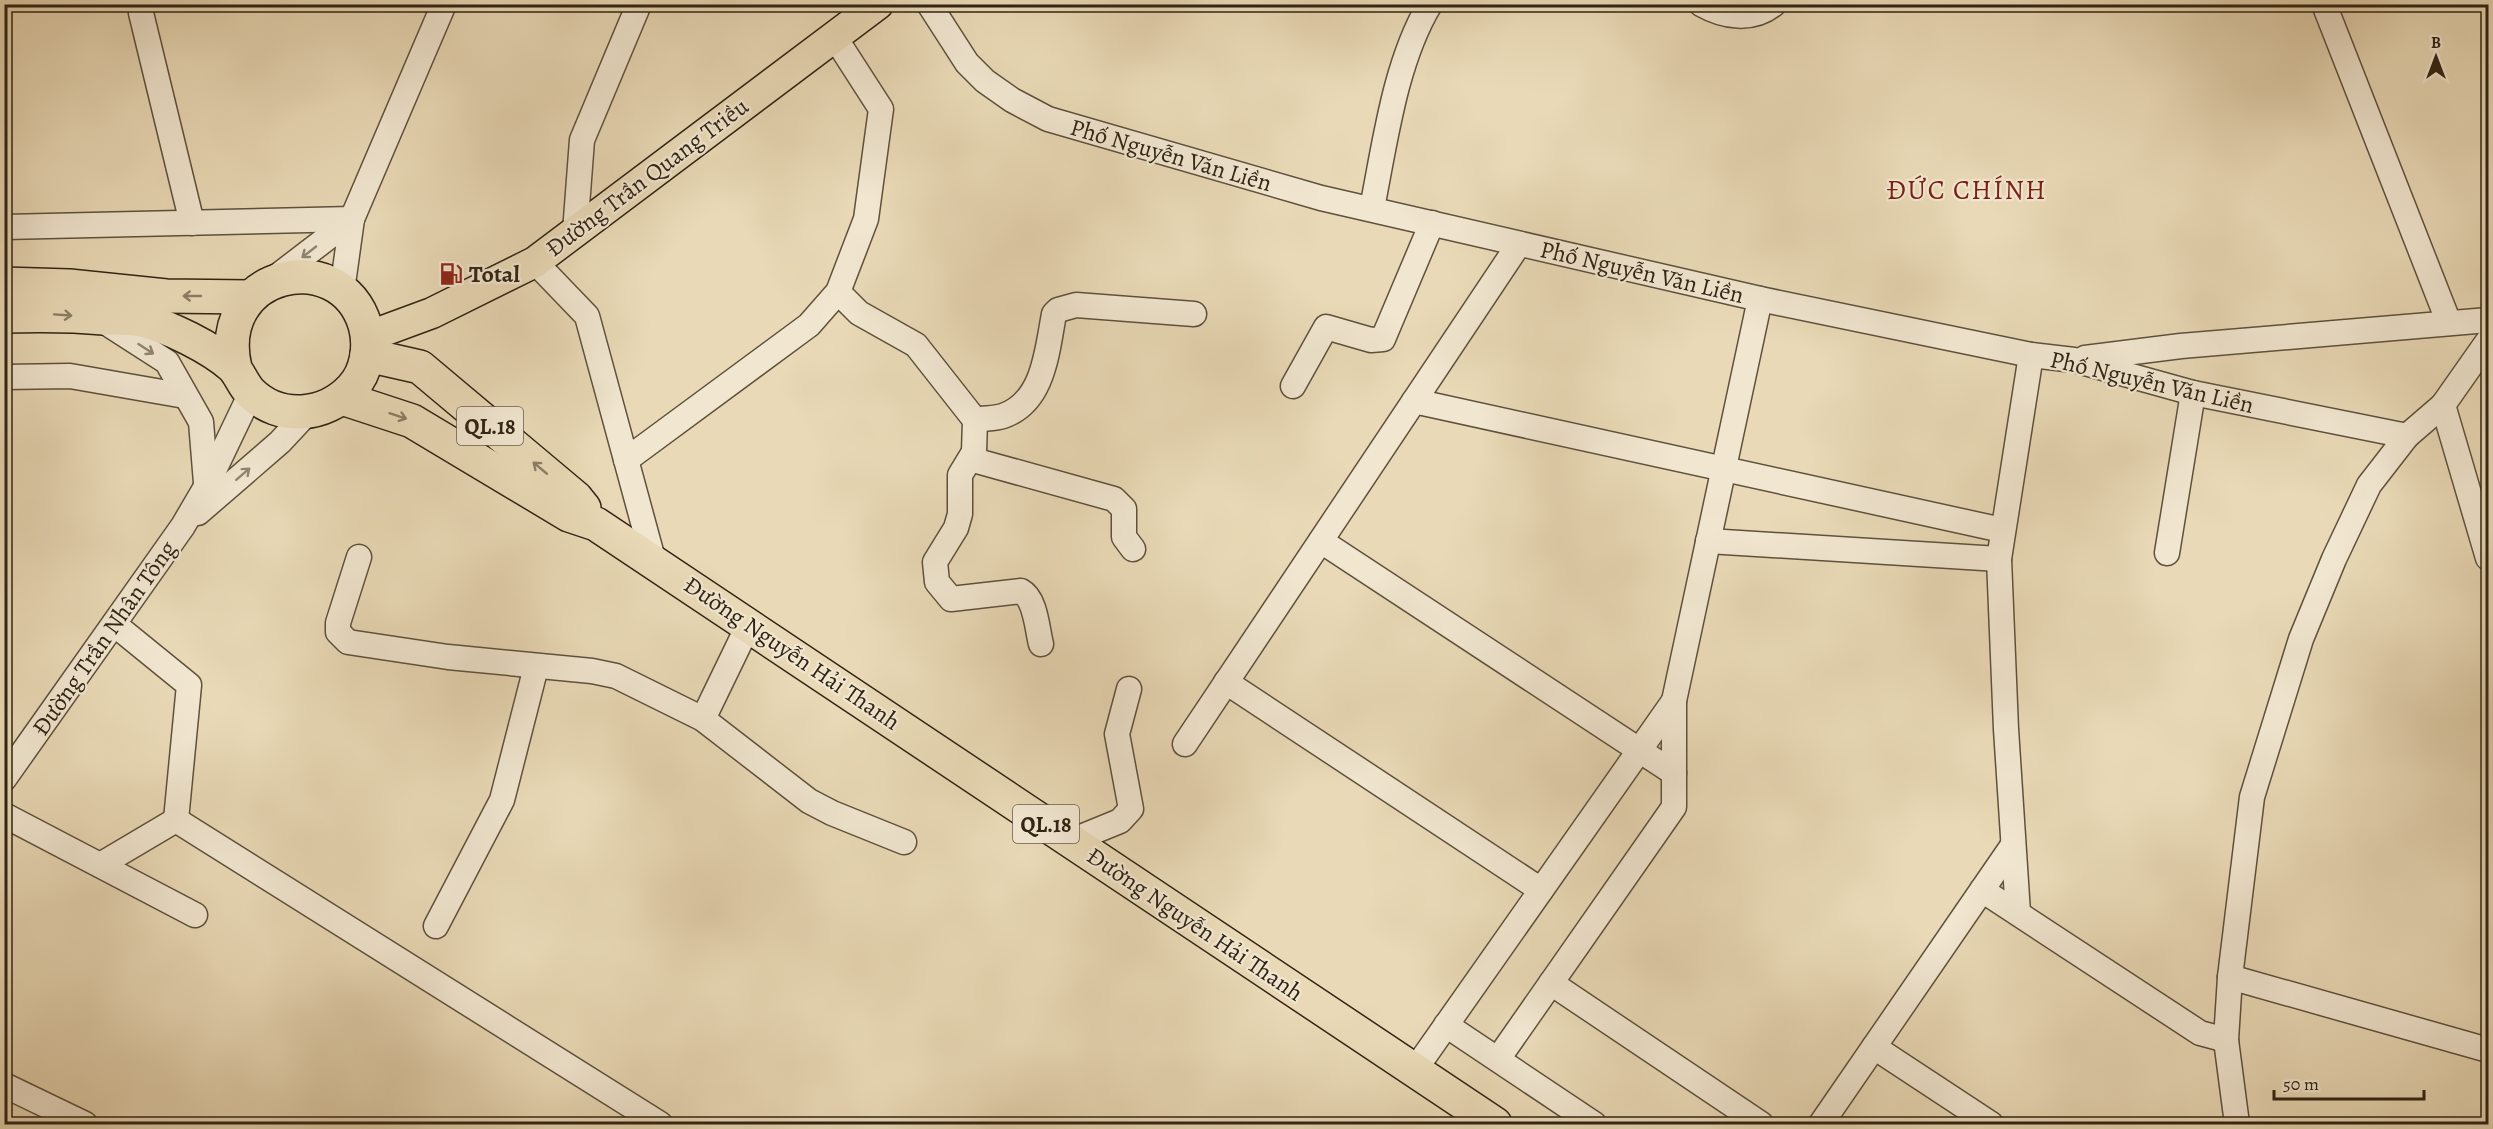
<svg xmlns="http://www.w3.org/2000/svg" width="2493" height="1129" font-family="Alegreya,serif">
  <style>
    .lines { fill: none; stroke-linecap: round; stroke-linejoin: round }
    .minor-casing { stroke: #5e513d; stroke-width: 27 }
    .major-casing { stroke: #2f2415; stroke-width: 33 }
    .highway-casing { stroke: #2f2415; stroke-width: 36 }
    .minor { stroke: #f1e6d0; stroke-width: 24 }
    .major { stroke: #e9d9b6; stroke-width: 30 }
    .highway { stroke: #e9d9b6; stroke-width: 33 }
    .oneway { stroke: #908572 }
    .oneway2 { stroke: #8c7e66 }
    .labels { text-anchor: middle; stroke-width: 4.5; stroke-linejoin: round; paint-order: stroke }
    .shield { fill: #f1e6d0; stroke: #695e4d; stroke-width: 1.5 }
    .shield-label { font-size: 22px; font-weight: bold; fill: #2f2415 }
    .street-label { font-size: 24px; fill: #2f2415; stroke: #f1e6d0 }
    .poi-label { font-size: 24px; font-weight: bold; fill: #2f2415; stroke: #f1e6d0; text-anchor: start }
    .quarter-label { font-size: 27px; letter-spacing: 1.5px; fill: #7a1f14; stroke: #f1e6d0 }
  </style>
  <rect width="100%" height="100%" fill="#e9d9b6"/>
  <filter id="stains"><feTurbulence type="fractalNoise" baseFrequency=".00333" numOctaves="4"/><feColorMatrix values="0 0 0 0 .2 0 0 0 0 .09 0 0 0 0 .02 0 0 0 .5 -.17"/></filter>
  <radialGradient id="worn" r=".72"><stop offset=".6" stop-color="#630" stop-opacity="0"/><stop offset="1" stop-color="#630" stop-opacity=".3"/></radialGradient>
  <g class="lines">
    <g class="minor-casing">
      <g id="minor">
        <polyline points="929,4 967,63 985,81 1012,100 1048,119 1321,198 1760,299 2031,355 2074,360 2193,393 2407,436"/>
        <path d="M1701,4C1724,17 1752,22 1774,4"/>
        <polyline points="2324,4 2449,323"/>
        <polyline points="141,13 192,223"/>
        <path d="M1372,208C1385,143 1395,62 1430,4"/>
        <polyline points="4,227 352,219"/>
        <polyline points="575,232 582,140 639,4"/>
        <polyline points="535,262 587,316 653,559"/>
        <polyline points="271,281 352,219"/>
        <polyline points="342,291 352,219 444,4"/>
        <polyline points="838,292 859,313 916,345 975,420 974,452 977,461 1114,499 1124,509 1124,537 1133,549"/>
        <polyline points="97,317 167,362 201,422 206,483"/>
        <polyline points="2085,358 2181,346 2488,320"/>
        <polyline points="4,377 70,376 185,396"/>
        <polyline points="1293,386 1326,327 1371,340 1383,339 1432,223"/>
        <polyline points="1414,401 2002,530"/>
        <polyline points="2443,405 2488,558"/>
        <path d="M975,420C984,418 994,419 1003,416C1044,402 1047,351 1054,314L1058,310L1076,305L1194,314"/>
        <path d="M974,452L960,475V514L956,528L935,562L937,582L951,599L1021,591C1036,599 1037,629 1041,644"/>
        <polyline points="626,460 809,325 838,292 866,219 881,109 834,36"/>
        <polyline points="198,513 280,442 307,413"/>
        <polyline points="1321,541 1674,773"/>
        <polyline points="1708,541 1999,559"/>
        <polyline points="2167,553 2193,393"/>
        <polyline points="359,557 338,623 338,632 348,642 448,657 592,671 616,676 703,719 809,801 832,813 904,842"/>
        <polyline points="114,624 189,685 176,820"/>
        <polyline points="1226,682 1541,890"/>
        <polyline points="703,719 749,624"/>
        <polyline points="1185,744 1519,244"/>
        <polyline points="4,779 183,526 207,485 251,393"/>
        <polyline points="4,815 195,915"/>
        <polyline points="1071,841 1120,821 1131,809 1117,734 1129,689"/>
        <polyline points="100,865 176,820 660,1124"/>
        <polyline points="1982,890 2200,1033 2226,1040"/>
        <polyline points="2018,913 2006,729 1999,559 2031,355"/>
        <polyline points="436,926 502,800 536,667"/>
        <polyline points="2230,977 2488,1050"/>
        <polyline points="1551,983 1761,1124"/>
        <polyline points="1446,1025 1594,1124"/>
        <polyline points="1874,1047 1991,1124"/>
        <polyline points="1498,1059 1674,807 1674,701 1760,299"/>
        <polyline points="1414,1071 1674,701"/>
        <polyline points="4,1085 85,1124"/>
        <polyline points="1821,1124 2013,845"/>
        <polyline points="2237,1124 2226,1040 2230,977 2252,797 2301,639 2334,559 2369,485 2407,436 2443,405 2488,341"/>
      </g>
    </g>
    <g class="major-casing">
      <polyline id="major" points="367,337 432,313 535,262 878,4"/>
    </g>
    <g class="highway-casing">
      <g id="highway">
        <polyline points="4,284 69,286 166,296 250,297"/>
        <path d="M4,316C38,315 71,315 104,318C116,318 129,317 141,320C168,326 212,348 233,367C240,374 243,385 251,393C280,421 325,417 352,388C367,372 371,346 365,325C340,243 212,271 235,368"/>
        <polyline points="367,355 420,367 576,498 584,508"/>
        <polyline points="342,398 412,421 569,515 596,524 1495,1124"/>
      </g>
    </g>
    <use href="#minor" class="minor"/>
    <use href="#major" class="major"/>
    <use href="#highway" class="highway"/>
  </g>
  <defs><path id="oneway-shaft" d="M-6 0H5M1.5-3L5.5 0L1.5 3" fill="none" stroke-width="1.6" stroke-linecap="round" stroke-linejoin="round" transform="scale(1.5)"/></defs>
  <g class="oneway">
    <use href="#oneway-shaft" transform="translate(309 252) rotate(142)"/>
    <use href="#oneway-shaft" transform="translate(146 349) rotate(33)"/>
    <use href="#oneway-shaft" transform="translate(243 474) rotate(-41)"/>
  </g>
  <g class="oneway2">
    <use href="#oneway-shaft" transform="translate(192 296) rotate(180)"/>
    <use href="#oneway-shaft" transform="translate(63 315) rotate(4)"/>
    <use href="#oneway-shaft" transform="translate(398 416) rotate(18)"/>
    <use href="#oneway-shaft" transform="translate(540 468) rotate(-140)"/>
  </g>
  <defs>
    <g id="fuel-bare" transform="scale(1.8)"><path d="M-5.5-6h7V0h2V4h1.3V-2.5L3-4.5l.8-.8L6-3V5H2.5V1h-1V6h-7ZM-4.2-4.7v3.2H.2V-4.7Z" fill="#8f2418" stroke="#f1e6d0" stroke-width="2.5" paint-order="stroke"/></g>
  </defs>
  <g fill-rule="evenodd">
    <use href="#fuel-bare" x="451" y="274"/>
  </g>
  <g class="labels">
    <g class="shield">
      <rect x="457" y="407" width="66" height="38" rx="4.5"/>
      <rect x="1013" y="805" width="66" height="38" rx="4.5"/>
    </g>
    <g class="shield-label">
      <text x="490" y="434">QL.18</text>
      <text x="1046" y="832">QL.18</text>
    </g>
    <g class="street-label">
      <text transform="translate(1171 155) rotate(16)" y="8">Phố Nguyễn Văn Liền</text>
      <text transform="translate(647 177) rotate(-37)" y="8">Đường Trần Quang Triều</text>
      <text transform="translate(1642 272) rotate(13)" y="8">Phố Nguyễn Văn Liền</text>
      <text transform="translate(2152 382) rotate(13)" y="8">Phố Nguyễn Văn Liền</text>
      <text transform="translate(104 638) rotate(-55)" y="8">Đường Trần Nhân Tông</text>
      <text transform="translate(792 653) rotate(34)" y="8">Đường Nguyễn Hải Thanh</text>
      <text transform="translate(1195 924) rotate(34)" y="8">Đường Nguyễn Hải Thanh</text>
    </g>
    <g class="poi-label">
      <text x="469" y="282">Total</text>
    </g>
    <g class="quarter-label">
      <text x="1967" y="199">ĐỨC CHÍNH</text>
    </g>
  </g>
  <rect width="2493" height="1129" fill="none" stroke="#e9d9b6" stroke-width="24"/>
  <rect x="6" y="6" width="2481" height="1117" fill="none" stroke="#2f2415" stroke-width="3"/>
  <rect x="12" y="12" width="2469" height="1105" fill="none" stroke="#2f2415" stroke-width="1.5"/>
  <g transform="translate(2436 57)" stroke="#f1e6d0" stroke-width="4.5" paint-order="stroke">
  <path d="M0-4.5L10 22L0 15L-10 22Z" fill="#2f2415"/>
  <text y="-9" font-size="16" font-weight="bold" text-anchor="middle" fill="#2f2415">B</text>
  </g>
  <path d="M2274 1090v9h150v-9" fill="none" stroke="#2f2415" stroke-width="3"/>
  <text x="2283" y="1090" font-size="18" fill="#2f2415" stroke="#f1e6d0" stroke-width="4.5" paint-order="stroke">50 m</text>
  <rect width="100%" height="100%" filter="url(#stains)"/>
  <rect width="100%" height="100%" fill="url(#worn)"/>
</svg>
